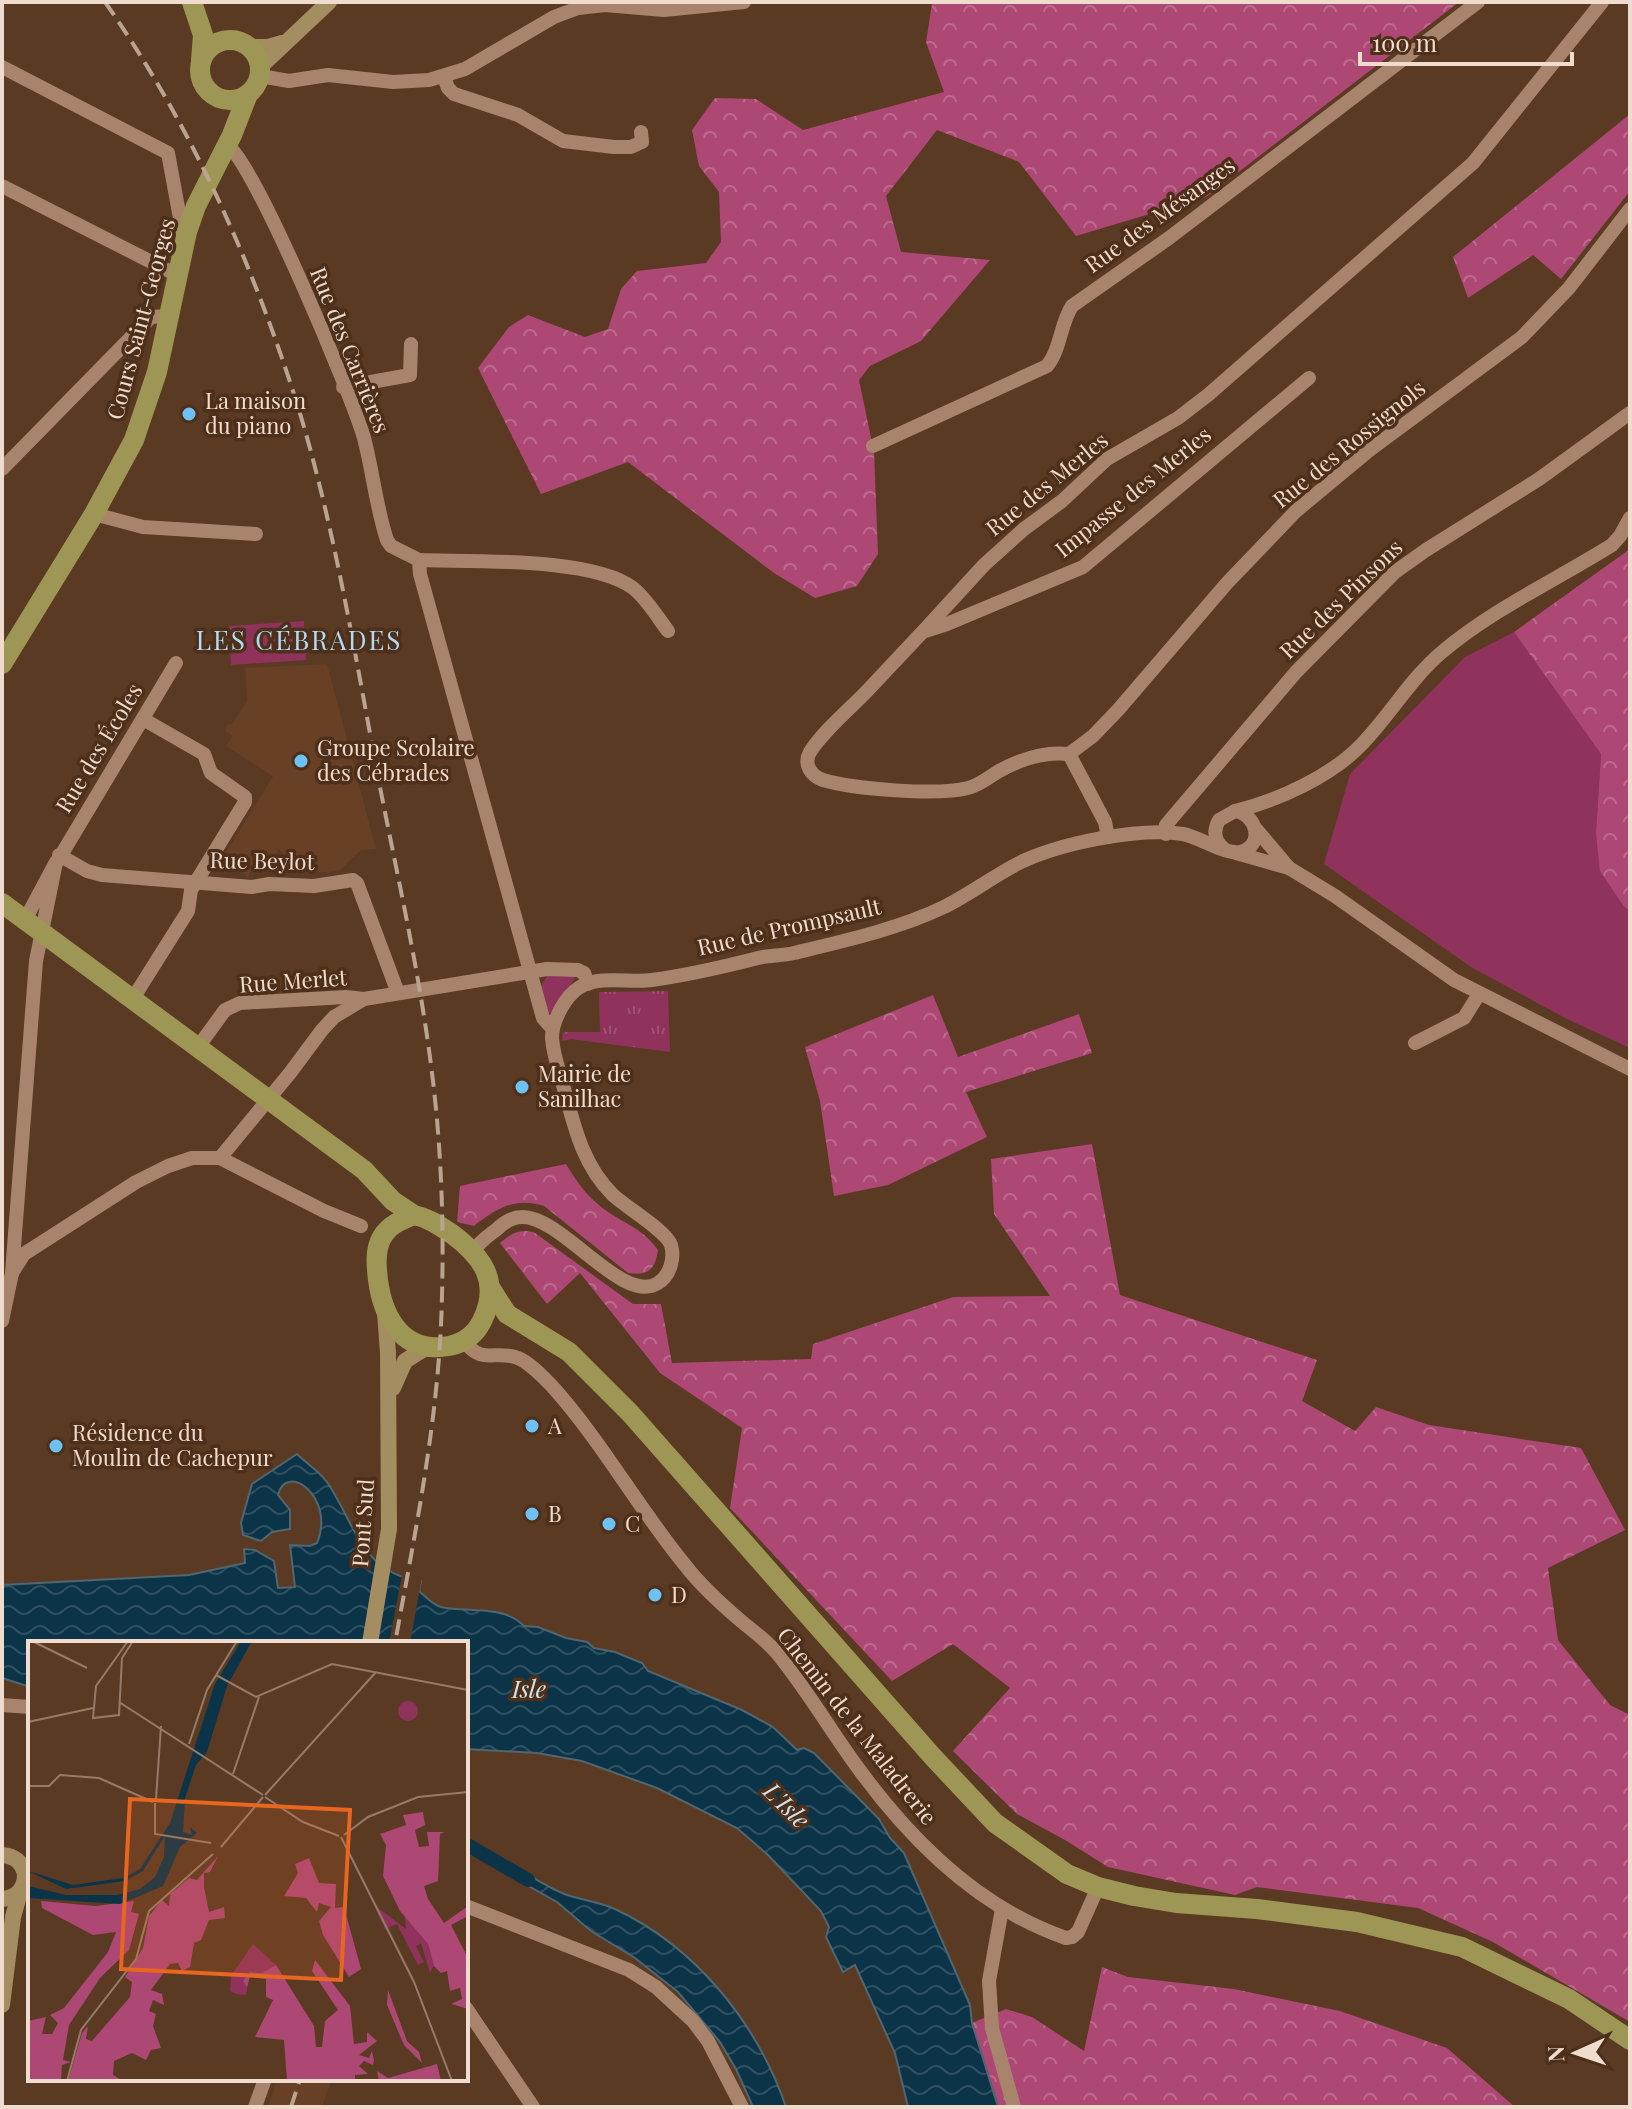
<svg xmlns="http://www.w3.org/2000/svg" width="1632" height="2109" font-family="'Playfair Display',serif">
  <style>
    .built { fill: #674025 }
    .grass { fill: #8f335d }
    .forest { fill: url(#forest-crowns) }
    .park { fill: url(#park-tufts) }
    .water { fill: url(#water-waves); stroke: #506670; stroke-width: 2 }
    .pier { fill: #5a3a23 }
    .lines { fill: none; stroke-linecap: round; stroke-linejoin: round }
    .canal { stroke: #0c3448; stroke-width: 14 }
    .street { stroke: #a9846c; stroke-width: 14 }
    .secondary { stroke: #a38d61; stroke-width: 16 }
    .primary { stroke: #9e9655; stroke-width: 20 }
    .rail { stroke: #bba392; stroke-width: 4; stroke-dasharray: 16 8; stroke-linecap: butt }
    .poi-dot { fill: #6dc2f3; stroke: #4e2f19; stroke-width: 3 }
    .labels { text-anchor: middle; stroke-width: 7; stroke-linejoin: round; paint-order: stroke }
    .street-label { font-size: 22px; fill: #f0dccf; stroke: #4e2f19 }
    .poi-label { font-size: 22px; fill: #f0dccf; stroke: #4e2f19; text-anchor: start }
    .water-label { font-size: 24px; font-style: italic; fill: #cce5f5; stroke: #4e2f19 }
    .quarter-label { font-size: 26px; letter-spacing: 2px; fill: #afdbf6; stroke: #4e2f19 }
    .inset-road { fill: none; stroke: #967b68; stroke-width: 2 }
    .view { fill: #e96620; fill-opacity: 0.15; stroke: #e96620; stroke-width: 4 }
    .inset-edge { fill: none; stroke: #f0dccf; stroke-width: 4 }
  </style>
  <defs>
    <pattern id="forest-crowns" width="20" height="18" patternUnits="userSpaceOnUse" patternTransform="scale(2)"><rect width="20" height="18" fill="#ad4774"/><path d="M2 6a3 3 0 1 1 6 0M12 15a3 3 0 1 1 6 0" fill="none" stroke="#bc6a8d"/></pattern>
    <pattern id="park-tufts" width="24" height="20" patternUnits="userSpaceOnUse" patternTransform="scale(2)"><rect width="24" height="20" fill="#8f335d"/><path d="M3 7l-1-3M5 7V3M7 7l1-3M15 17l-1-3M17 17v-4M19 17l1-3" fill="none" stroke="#9f5073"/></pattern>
    <pattern id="water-waves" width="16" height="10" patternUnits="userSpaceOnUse" patternTransform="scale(2)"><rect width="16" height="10" fill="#0c3448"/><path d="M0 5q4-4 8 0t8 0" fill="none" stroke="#305161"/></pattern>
  </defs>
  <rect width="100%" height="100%" fill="#5a3a23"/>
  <g class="built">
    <polygon points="327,664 376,849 361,850 341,869 328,873 302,869 290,863 279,849 273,858 267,854 256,871 252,869 248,877 221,861 273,776 226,746 233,736 224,730 228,724 232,725 247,701 245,668"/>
    <polygon points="277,2079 332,2079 322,2107 268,2107"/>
  </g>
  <g class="grass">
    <polygon points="304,621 306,660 231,665 229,626"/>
    <polygon points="1514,632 1601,754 1596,833 1625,908 1630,910 1630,1048 1567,1019 1471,967 1324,864 1350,774 1465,657"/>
    <polygon points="548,975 570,975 575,978 551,1014 546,1011 540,987"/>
  </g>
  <g class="forest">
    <polygon points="939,2 1459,2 1206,197 1076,236 1019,162 937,130 886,196 901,252 990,260 921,341 870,366 859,380 874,452 878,554 857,586 815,598 774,573 628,462 541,494 478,368 509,327 528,315 585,337 608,329 621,289 637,271 706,263 721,242 719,192 699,166 692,130 715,98 756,99 803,130 944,92 926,42 932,4"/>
    <polygon points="1630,114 1630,191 1561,279 1533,255 1468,298 1453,257"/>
    <polygon points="1630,549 1630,910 1625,908 1600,871 1596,833 1601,754 1514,632"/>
    <polygon points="933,995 958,1057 1079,1014 1092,1053 966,1092 987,1137 888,1185 834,1196 820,1101 805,1047"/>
    <path d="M1092,1144L1120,1295L1317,1360L1302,1401L1355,1431L1376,1407L1429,1425L1581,1448L1625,1530L1548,1568L1558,1640L1610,1705L1630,1715V2022L1493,1942L1418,1908L1257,1887L1235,1895L1108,1867L1065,1840L1017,1814L953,1751L1010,1688L953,1644L892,1681L730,1508L742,1428L660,1373L580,1273L547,1304L500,1243C512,1233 520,1228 535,1233L633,1304H661L672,1363L811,1359L813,1344L953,1297L1050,1296L994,1214L991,1159Z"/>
    <path d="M566,1164C577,1183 590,1200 608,1212C629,1226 643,1229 658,1250C655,1270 648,1276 628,1273L544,1206C515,1197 497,1208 474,1226L457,1222L460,1186Z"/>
    <polygon points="1102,1967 1128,1977 1234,1989 1340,2011 1447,2048 1515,2107 999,2107 972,2023 1006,2009 1032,2017 1084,2051"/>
  </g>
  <polygon class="park" points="668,991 670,1052 571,1039 562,1041 563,1032 600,1032 599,992"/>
  <g class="water">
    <path d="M297,1454C307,1464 322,1473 329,1485C356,1527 363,1574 421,1581L419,1591C426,1597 433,1605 441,1607C468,1613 502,1604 524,1626L538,1627L566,1638L587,1642L594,1648L615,1652L642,1663L648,1671L742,1710L773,1727L797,1750L804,1748L814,1753L879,1819L890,1838L904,1853L970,2005L972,2023L998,2107H908L895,2053L855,1965L843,1972L826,1937L829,1927L821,1911L768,1855L737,1828L657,1788L582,1761L537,1753L466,1749V1643H30V1687L2,1678V1585L189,1575L245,1563L244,1549L255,1550L274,1561L278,1588L295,1587L290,1545L310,1546L317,1543C336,1497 286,1461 278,1495L290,1510V1529L272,1532L261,1541L243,1535L241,1523L252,1484Z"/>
    <path d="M514,1867C530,1875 545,1886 562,1893C579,1900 598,1901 615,1909C696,1947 757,2023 786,2107H753L736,2069L720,2042L678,1992L635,1958L591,1931L557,1902L509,1875Z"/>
  </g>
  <polygon class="pier" points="402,1575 422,1577 410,1643 389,1643"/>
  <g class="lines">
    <polyline class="canal" points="466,1844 528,1880"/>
    <g class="street">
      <polyline points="2,67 168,153 184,240"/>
      <polyline points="260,76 289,81 328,75 393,82 429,80 465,69 554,17 578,8 605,5 664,10 744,2"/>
      <polyline points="444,77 448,88 454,94 518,115 563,141 614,147 631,147 642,142 641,132"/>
      <path d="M227,145C254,161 352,396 364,438C373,472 376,507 387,540L391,546L419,560L420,574L543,1018L552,1028"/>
      <polyline points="2,186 177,275"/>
      <polyline points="343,387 410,375 411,344"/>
      <path d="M873,446L1047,366C1061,349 1060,324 1072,306L1169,238L1478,2"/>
      <polyline points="2,469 151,317 169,316"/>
      <polyline points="94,514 143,527 256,534"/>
      <path d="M419,560C472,562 592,557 633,588C647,599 658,618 668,631"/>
      <polyline points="925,631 947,624 1083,567 1309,378"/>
      <path d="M1069,754C1044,751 1021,759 999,771C989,777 980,785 968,788C937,796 854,789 823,780C811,776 803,764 810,752C824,730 851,708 868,690C907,649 946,607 984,565L1024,529L1062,501L1107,459L1178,418L1208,395L1473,163L1602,2"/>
      <polyline points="1069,754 1093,736 1118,710 1227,583 1296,511 1367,452 1522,337 1569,288 1630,209"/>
      <polyline points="1069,754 1105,822 1108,837"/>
      <path d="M1235,811C1277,801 1332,776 1362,744C1390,715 1411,678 1442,652C1493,609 1556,580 1612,545L1620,536L1630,518"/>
      <polyline points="1256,829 1289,868"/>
      <polyline points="1166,834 1166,825 1296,672 1395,572 1426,550 1539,479 1630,413"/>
      <polyline points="1236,853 1289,868 1335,896 1454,980 1630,1069"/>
      <polyline points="59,855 87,871 102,875 252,887 269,884 314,886 353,880 357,883 398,993"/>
      <polyline points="57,862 176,663"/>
      <polyline points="132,1000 188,911 191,890 245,802 245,797 211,773 204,754 143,719"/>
      <polyline points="1415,1043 1464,1018 1479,994"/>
      <polyline points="198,1047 225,1010 240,1003 346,997 364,999"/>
      <polyline points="220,1158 324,1211 361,1226"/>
      <path d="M474,1251C479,1242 488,1236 496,1230C503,1223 512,1217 522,1217C562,1216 623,1306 658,1283C670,1276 675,1258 671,1245C667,1231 625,1207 612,1194C582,1164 574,1125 563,1085C559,1070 553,1054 552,1038C552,1021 565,996 580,987C600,975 630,983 652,980C688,975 723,967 758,958C770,955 782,956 794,953C844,941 898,929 944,907C972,893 996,874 1023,861C1063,843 1139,827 1183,834C1199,837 1226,855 1240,852C1265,846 1257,814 1235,811L1219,820C1213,831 1214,840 1224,849"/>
      <polyline points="12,1273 24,1254 136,1182 168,1166 192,1158 220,1158 290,1073 322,1030 334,1017 364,999 547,969 578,970 584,973 588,984"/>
      <polyline points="2,1321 12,1273 36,961 56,862 25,920"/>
      <path d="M464,1341C483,1366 494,1349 518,1358C530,1363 542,1376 551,1385C601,1440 638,1508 685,1565C701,1586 721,1604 741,1621C753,1631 767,1641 777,1653C808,1691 832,1733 861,1772C914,1844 981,1909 1066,1938L1072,1937L1078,1932L1098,1887"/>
      <polyline points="2,1705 30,1707"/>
      <polyline points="466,1906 629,1970 656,1987 693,2021 708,2041 742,2107"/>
      <polyline points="1002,1909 989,1981 992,2028 1014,2107"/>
      <polyline points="466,2008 533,2107"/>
      <polyline points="255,2107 265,2079"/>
    </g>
    <g class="secondary">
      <polyline points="250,47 268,47 282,43"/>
      <polyline points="260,67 329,2"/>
      <polyline points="393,1388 405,1361 427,1347"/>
      <polyline points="370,1643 389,1529 388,1353 385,1313"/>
      <path d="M2,1855C15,1856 22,1862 25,1874C25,1888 17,1898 2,1899"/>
      <polyline points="2,2005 13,1917 20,1892"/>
    </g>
    <g class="primary">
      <polyline points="192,2 203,35 201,60"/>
      <circle cx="230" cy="70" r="30"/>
      <polyline points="2,664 94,514 134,440 157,372 187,232 196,206 232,135 248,94"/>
      <polyline points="2,903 364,1170 393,1201 414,1215"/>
      <path d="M414,1215C429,1218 440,1226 452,1234C483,1257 501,1282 482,1321C475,1335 464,1343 449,1346C399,1355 380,1312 377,1270C376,1258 376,1245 384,1234C391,1224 402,1220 414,1215Z"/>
      <polyline points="491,1289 507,1314 569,1352 630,1413 933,1757 995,1823 1067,1874 1098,1887 1134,1896 1176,1903 1257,1909 1357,1922 1462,1947 1569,1999 1630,2040"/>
    </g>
    <g class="rail">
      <path d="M105,2C192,126 254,266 299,410C336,533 356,661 380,787C398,879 419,971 431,1065C441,1141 444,1219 442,1295C440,1412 416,1528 395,1643"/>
      <polyline points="291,2107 300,2079"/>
    </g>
  </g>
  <g class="poi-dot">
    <circle cx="189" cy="414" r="8"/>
    <circle cx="301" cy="761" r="8"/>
    <circle cx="522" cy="1087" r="8"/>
    <circle cx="532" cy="1426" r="8"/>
    <circle cx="56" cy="1446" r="8"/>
    <circle cx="532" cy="1514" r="8"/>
    <circle cx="609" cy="1524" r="8"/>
    <circle cx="655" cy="1595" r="8"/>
  </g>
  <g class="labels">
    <g class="street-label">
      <text transform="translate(1160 215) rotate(-36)" y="8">Rue des Mésanges</text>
      <text transform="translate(141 319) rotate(-75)" y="8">Cours Saint-Georges</text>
      <text transform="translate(350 350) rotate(68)" y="8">Rue des Carrières</text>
      <text transform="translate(1349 444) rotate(-39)" y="8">Rue des Rossignols</text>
      <text transform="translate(1047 484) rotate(-39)" y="8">Rue des Merles</text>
      <text transform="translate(1133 492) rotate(-39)" y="8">Impasse des Merles</text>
      <text transform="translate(1341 599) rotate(-44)" y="8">Rue des Pinsons</text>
      <text transform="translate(99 748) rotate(-59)" y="8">Rue des Écoles</text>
      <text transform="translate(262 861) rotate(1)" y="8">Rue Beylot</text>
      <text transform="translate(789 927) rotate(-13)" y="8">Rue de Prompsault</text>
      <text transform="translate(293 981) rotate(-4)" y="8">Rue Merlet</text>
      <text transform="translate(363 1523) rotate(-86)" y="8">Pont Sud</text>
      <text transform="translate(857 1726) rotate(52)" y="8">Chemin de la Maladrerie</text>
    </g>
    <g class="poi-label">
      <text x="205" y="409">La maison<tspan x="205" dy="25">du piano</tspan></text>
      <text x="317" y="756">Groupe Scolaire<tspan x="317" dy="25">des Cébrades</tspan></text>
      <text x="538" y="1082">Mairie de<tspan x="538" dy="25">Sanilhac</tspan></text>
      <text x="548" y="1434">A</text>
      <text x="72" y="1441">Résidence du<tspan x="72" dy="25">Moulin de Cachepur</tspan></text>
      <text x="548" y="1522">B</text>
      <text x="625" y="1532">C</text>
      <text x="671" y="1603">D</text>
    </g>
    <g class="water-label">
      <text x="529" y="1698">Isle</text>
      <text transform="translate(786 1806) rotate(45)" y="8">L'Isle</text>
    </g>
    <g class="quarter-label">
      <text x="299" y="650">LES CÉBRADES</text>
    </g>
  </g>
  <g transform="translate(28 1641)">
    <rect width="440" height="440" fill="#5a3a23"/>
    <path d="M370 70a10 10 0 1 1 20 0a10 10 0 1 1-20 0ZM346,264L378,288L377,276L383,281L400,303L406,325L402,332L393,302L388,305L396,321L390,324L369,283L357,288ZM225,303L248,324L234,332L222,331L218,354L208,353L202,350L203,335Z" fill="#8f335d"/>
    <path d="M395,171L397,184L387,189L391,206L401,205L399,191H417L412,193L410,240L396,245L400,258L416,282L440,265V275L423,284L440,317V368L423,363L434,358L432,347L422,350L419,330L413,332L406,325L400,303L372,270L355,235L358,204L352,193L378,184L375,174ZM190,215L182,231L176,232V246L181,271L196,266L197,277L181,279L173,299L166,302L162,326L154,330L150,322L142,323L123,349L134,353L136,364L125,359L121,370L128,373L125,385L133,407L123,409L118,419L104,412L86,420L85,434L95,440H40L54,392L60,385L58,398L64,400L102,356L104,341L97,336L115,307L121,275L134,259L141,265L142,253L161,237L169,239ZM281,217L291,242L308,243L307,267L316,266L333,328L321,336L295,294L291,280L303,266L291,262L289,271L278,257L256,255L270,232L267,223ZM13,260L68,265L106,260L103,271L111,273L101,309L72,337L41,384L35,419L43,421L34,424L33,440H0V380L18,376L14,393H24L30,382L22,374L36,367L80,311L88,291L65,294L14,267ZM287,319L322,365L326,403L339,401V391L349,400L331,414L341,417L344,410L346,419L345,424L336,420L331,425L340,433L327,434V440H259L256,399L227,396L245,359L238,356V338L222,336L219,346L215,340L222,331L234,332L248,324L286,385L288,406H294L297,380L310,369L284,330ZM360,349L379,400L391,411L394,422L376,404L359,364ZM409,423L413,440H351L349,430L360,437Z" fill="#ad4774"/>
    <path d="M213,0H224L199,45L179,111L168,124L157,157L155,191L164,194L162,186L169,192L152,206L135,245L92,263L0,257V245L38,254H89L112,248L127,236L136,216L137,195L115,230L97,240L38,248L0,230L45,244L96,237L112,228L142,182L187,43Z" fill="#0c3448"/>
    <path class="inset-road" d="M4,0L59,27M100,0L68,45L65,77L91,74L94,17L105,0M188,34L228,56L304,23L440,49M91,61L235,154M0,81L65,67M161,103L179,49L209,0M205,133L231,56M0,145H21L32,134L71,137L125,161M237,154L348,31M237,156L275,181L311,195M128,158L133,85M127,162V193L183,202M316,194L340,176L390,156L440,151M313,196L386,341L424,440M193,206L235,156M39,440L53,389L108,318L121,270L185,213"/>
    <path class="view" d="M102,158L322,169L313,339L93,328Z"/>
    <rect width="440" height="440" class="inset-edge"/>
  </g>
  <rect width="1632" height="2109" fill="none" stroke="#f0dccf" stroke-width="8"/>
  <g transform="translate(1576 2053) rotate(267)" stroke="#4e2f19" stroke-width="6" paint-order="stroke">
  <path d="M0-6L14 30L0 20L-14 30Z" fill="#f0dccf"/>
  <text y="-12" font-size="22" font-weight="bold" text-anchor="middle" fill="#f0dccf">N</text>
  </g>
  <path d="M1360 52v12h212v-12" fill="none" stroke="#f0dccf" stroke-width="4"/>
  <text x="1372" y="52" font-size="24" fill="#f0dccf" stroke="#4e2f19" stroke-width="6" paint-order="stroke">100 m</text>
</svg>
